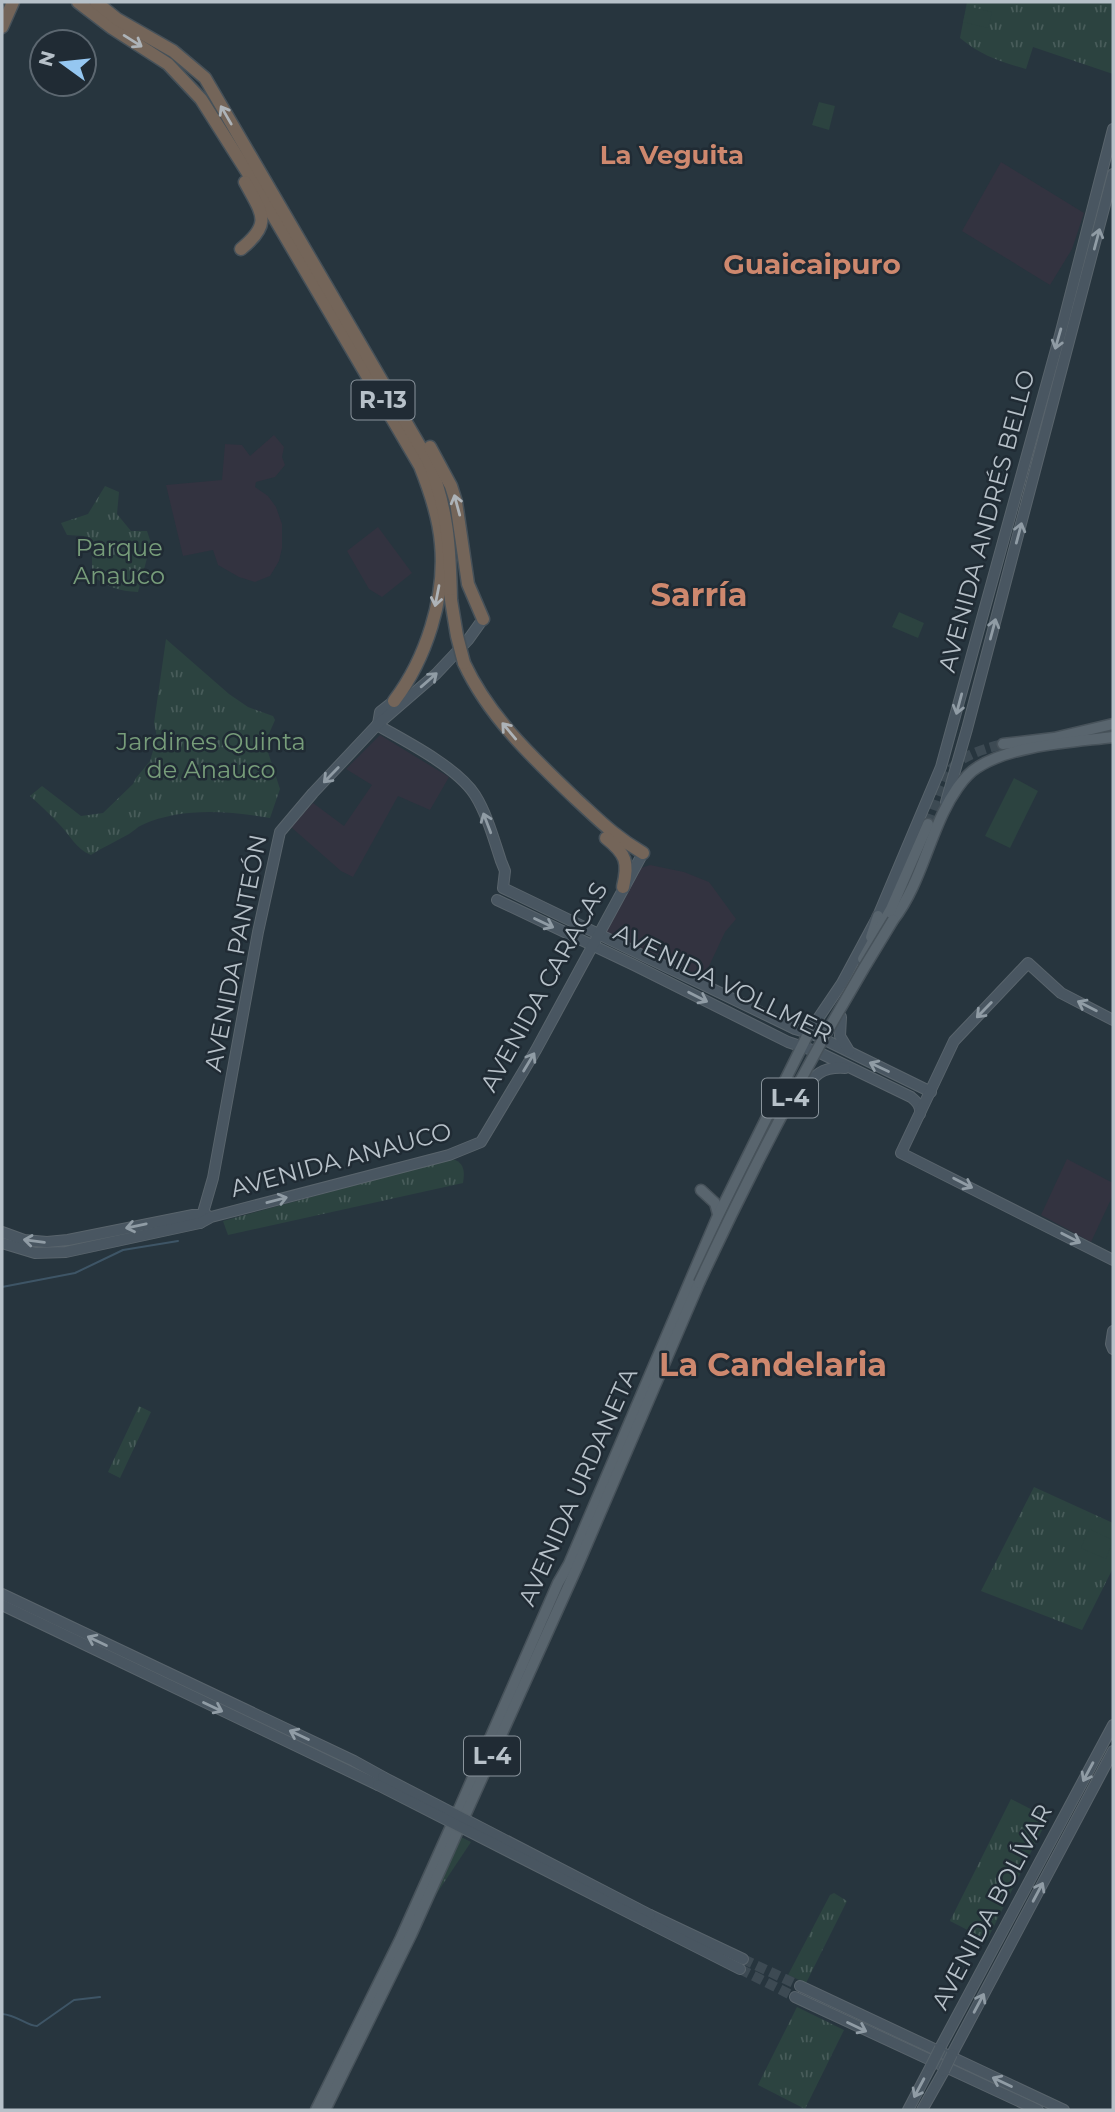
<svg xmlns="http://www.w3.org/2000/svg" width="1115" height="2112" font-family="Montserrat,sans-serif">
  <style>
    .medical { fill: #333340 }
    .park { fill: url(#park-tufts) }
    .pitch { fill: #2c4340 }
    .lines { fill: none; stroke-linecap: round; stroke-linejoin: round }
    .stream { stroke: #3e5566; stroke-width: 2 }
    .secondary-tunnel { stroke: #3d4a53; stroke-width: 10; stroke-dasharray: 10 5; stroke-linecap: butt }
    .primary-tunnel { stroke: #3d4a53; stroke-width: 10; stroke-dasharray: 10 5; stroke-linecap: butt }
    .secondary-casing { stroke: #59646c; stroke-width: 12 }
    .primary-casing { stroke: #47525a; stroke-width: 13 }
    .highway-casing { stroke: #465159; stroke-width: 15 }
    .secondary { stroke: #495661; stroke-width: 10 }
    .primary { stroke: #59656e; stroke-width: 10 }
    .highway { stroke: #746559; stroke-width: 12 }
    .secondary-bridge-casing { stroke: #59646c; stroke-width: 12; stroke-linecap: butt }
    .primary-bridge-casing { stroke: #47525a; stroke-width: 13; stroke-linecap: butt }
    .highway-bridge-casing { stroke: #465159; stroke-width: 15; stroke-linecap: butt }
    .secondary-bridge { stroke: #495661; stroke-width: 10 }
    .primary-bridge { stroke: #59656e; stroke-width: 10 }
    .highway-bridge { stroke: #746559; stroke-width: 12 }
    .oneway { stroke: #adb3b8 }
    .oneway2 { stroke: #909ca5 }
    .labels { text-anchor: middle; stroke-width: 5; stroke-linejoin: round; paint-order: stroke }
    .shield { fill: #202b34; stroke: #8a949c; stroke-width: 2 }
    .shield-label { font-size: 23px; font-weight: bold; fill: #b7c1c9 }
    .street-label { font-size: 24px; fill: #b7c1c9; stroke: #202b34 }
    .park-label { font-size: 24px; fill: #779d7a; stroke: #202b34 }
    .neighbourhood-label { font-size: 26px; font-weight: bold; fill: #ce886e; stroke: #202b34 }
    .quarter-label { font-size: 28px; font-weight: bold; fill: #ce886e; stroke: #202b34 }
    .district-label { font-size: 32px; font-weight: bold; fill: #ce886e; stroke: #202b34 }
  </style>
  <defs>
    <pattern id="park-tufts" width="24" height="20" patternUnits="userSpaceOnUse" patternTransform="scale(1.75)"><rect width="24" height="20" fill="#2c4340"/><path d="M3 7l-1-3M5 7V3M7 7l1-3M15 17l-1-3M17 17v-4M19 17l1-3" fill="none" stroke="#485c5a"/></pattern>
  </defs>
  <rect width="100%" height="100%" fill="#27353e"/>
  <g class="medical">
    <polygon points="1001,162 1084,213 1072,249 1050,285 962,231"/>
    <polygon points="274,435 284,447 282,457 285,465 275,477 256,482 255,487 268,496 276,507 282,524 282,548 279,561 270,576 255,582 239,577 218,565 213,550 183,556 166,485 222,480 225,444 242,445 250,456"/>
    <polygon points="378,527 412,573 382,597 369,589 347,551"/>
    <polygon points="380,735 449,777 430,810 398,796 353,877 341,871 291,827 313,803 344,826 372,785 346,769"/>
    <polygon points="650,865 684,872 709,882 736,919 725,932 702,981 603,931 638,869"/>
    <polygon points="1067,1159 1113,1183 1113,1195 1091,1242 1041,1215"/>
  </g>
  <g class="park">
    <path d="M967,2H1113V74L1033,47L1026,69C1001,62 980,55 960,38Z"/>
    <path d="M105,486L119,492L117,514L131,531H147L151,543L138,592C119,591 108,587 92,576V554L84,536L67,535L61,523L88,514Z"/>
    <path d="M166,639L229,694L248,707L273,716L275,720L265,743L280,789L270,818C228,811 182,807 142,825C137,827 134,831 129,834C117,841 103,847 91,855C76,849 70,835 59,824C50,814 40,805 30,796L42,786L81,816L103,813L133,784L136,778L150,761L157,737L154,723Z"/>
    <path d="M452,1159C464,1162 465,1171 463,1183L228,1235L223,1221Z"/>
    <polygon points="139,1406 151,1412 120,1478 108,1472"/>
    <polygon points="1034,1487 1113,1523 1113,1568 1082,1630 981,1591"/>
    <polygon points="1011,1799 1048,1818 987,1940 950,1921"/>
    <polygon points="459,1836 471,1842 431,1902"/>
    <polygon points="834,1893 847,1901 806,1983 788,1975 830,1895"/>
    <polygon points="797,2007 844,2030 805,2109 758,2085"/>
  </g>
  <g class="pitch">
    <polygon points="967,6 992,12 988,28 963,22"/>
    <polygon points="819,102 835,106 829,130 812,125"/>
    <polygon points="899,612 924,623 918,638 892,627"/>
    <polygon points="1014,778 1038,791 1010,848 985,836"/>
    <polygon points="1089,1529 1113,1540 1106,1559 1081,1548"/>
  </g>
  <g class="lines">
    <g class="stream">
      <polyline points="2,1287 75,1273 123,1250 178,1241"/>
      <path d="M2,2014C17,2015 27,2026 37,2026L74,2000L100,1997"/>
    </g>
    <g class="secondary-tunnel">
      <polyline points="743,1959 800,1986"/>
      <polyline points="740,1969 795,1997"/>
    </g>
    <path class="primary-tunnel" d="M928,824C948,771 944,759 1003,744"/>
    <g class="secondary-casing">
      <g id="secondary">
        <polyline points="378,724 380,712 394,701"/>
        <path d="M377,725C406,741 458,768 475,795C487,814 494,840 501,861L505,871L503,888L795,1029L815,1035L931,1092"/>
        <polyline points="946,802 967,729 1113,174"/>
        <path d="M497,900L634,965L788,1042L818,1052L911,1097C917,1102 921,1106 920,1114"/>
        <polyline points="841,1017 840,1036 849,1051"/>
        <polyline points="1113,1020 1061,993 1028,963 954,1041 901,1153 1113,1260"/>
        <polyline points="809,1032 842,983 878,916 941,767 1060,335 1113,129"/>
        <path d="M794,1103C812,1083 813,1066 845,1068"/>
        <polyline points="200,1223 213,1178 258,932 280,832 313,793 377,725 436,674 468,640 483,619"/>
        <polyline points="2,1232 24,1240 47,1242 68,1240 193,1215 207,1215"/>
        <polyline points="2,1243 35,1253 66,1252 200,1223 211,1217 449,1155 481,1142 536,1050 643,853"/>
        <polyline points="1113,1331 1111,1344 1113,1349"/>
        <polyline points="2,1594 354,1761 383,1777"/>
        <polyline points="2,1605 378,1785"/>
        <polyline points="650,1915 743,1959"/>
        <polyline points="647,1922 740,1969"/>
        <polyline points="800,1986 1064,2110"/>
        <polyline points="795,1997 1038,2110"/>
        <polyline points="940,2048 1113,1725"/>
        <polyline points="952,2054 1113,1751"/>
        <polyline points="908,2110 931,2066"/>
        <polyline points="922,2110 944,2071"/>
      </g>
    </g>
    <g class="primary-casing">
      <g id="primary">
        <polyline points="1003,744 1054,738 1113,724"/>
        <path d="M893,920C917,889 926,849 943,813C950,798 963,776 978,767C1012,745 1073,742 1113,737"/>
        <polyline points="871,937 878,916"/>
        <polyline points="863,959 891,909 928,824"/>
        <polyline points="701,1190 715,1203 718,1214"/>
        <polyline points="456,1816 558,1583 569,1564 717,1218 809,1032"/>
        <polyline points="463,1820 577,1567 699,1283"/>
        <polyline points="316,2110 400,1940 453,1822"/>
        <polyline points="325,2110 411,1935 460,1826"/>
      </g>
    </g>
    <g class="highway-casing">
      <g id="highway">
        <path d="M78,2L112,28L168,64L201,99L251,178L420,466C430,491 439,517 441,544C446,597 426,659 394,701"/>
        <path d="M96,2L117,19L173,51L205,78L428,460C448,508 450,549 451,600"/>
        <polyline points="2,27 13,2"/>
        <path d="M241,249C273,223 262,214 245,182"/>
        <polyline points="430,447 451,486 456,502 468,584 483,619"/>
        <path d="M464,663C489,717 533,758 576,799C600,821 614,836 643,853"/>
        <path d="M606,838C626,854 629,862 623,887"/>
      </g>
    </g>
    <use href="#secondary" class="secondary"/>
    <use href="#primary" class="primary"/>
    <use href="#highway" class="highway"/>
    <g class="secondary-bridge-casing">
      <g id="secondary-bridge">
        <polyline points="383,1777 650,1915"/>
        <polyline points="378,1785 647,1922"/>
        <polyline points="931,2066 940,2048"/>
        <polyline points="944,2071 952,2054"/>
      </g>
    </g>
    <g class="primary-bridge-casing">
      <path id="primary-bridge" d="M699,1283C757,1158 820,1038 893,920"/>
    </g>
    <g class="highway-bridge-casing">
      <polyline id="highway-bridge" points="451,600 457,636 464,663"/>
    </g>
    <use href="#secondary-bridge" class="secondary-bridge"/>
    <use href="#primary-bridge" class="primary-bridge"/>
    <use href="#highway-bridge" class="highway-bridge"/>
  </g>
  <defs><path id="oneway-shaft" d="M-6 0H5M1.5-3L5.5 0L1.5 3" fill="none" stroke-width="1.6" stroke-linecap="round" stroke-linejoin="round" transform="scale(1.75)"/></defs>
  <g class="oneway">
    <use href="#oneway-shaft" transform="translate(133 41) rotate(32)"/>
    <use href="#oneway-shaft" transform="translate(226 115) rotate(-120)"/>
    <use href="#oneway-shaft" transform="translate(457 505) rotate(-105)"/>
    <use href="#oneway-shaft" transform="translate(437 596) rotate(101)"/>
    <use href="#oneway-shaft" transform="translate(509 731) rotate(-130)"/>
  </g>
  <g class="oneway2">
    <use href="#oneway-shaft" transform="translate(1097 239) rotate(-75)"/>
    <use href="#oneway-shaft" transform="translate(1058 339) rotate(106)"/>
    <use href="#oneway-shaft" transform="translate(1019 533) rotate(-75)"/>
    <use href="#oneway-shaft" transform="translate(993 629) rotate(-75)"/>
    <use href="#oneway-shaft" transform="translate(429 680) rotate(-41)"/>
    <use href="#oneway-shaft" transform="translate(959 704) rotate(105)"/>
    <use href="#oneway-shaft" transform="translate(331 775) rotate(134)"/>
    <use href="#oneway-shaft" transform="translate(487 823) rotate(-111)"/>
    <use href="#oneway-shaft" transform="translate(544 923) rotate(25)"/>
    <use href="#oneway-shaft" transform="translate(698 997) rotate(27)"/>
    <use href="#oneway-shaft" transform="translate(1087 1006) rotate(-153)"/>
    <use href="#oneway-shaft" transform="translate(984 1010) rotate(134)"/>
    <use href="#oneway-shaft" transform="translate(529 1062) rotate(-59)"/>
    <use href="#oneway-shaft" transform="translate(879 1067) rotate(-155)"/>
    <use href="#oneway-shaft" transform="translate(963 1183) rotate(27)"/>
    <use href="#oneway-shaft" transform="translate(277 1200) rotate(-15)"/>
    <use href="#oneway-shaft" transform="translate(136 1226) rotate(168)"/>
    <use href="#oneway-shaft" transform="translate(1071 1238) rotate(27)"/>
    <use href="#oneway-shaft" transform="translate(34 1241) rotate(-173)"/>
    <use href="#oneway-shaft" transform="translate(97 1641) rotate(-154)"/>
    <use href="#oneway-shaft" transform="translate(213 1707) rotate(25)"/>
    <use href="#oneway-shaft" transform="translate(299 1735) rotate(-155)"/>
    <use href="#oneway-shaft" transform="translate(1088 1772) rotate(118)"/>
    <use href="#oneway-shaft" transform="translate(1038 1892) rotate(-62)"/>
    <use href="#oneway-shaft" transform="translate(979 2003) rotate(-62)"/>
    <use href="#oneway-shaft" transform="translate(857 2027) rotate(26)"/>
    <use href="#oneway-shaft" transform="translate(1002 2082) rotate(-155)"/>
    <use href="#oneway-shaft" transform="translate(919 2088) rotate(118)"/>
  </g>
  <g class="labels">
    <g class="shield">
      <rect x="351.5" y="380.5" width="63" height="39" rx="5"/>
      <rect x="762" y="1078.5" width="56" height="39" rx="5"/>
      <rect x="464" y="1736.5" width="56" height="39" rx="5"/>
    </g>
    <g class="shield-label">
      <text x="383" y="408">R-13</text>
      <text x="790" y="1106">L-4</text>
      <text x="492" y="1764">L-4</text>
    </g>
    <g class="street-label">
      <text transform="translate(987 521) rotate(-75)" y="8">AVENIDA ANDRÉS BELLO</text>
      <text transform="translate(236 953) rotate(-79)" y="8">AVENIDA PANTEÓN</text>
      <text transform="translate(723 983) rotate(26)" y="8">AVENIDA VOLLMER</text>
      <text transform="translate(544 987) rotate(-61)" y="8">AVENIDA CARACAS</text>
      <text transform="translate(341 1160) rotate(-15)" y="8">AVENIDA ANAUCO</text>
      <text transform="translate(578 1487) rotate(-66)" y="8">AVENIDA URDANETA</text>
      <text transform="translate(992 1907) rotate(-62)" y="8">AVENIDA BOLÍVAR</text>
    </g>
    <g class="park-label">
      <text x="119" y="556">Parque<tspan x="119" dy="28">Anauco</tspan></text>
      <text x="211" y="750">Jardines Quinta<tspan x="211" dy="28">de Anauco</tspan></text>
    </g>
    <g class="neighbourhood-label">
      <text x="672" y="164">La Veguita</text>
    </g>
    <g class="quarter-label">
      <text x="812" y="274">Guaicaipuro</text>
    </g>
    <g class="district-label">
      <text x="699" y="606">Sarría</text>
      <text x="773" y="1376">La Candelaria</text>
    </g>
  </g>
  <rect width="1115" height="2112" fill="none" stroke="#b7c1c9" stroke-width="7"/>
  <g transform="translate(63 63) rotate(285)"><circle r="33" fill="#202b34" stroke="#5c6770" stroke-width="2"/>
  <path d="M0-5L12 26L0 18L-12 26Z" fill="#95c7f1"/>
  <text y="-10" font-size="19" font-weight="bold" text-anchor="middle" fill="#b7c1c9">N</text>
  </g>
</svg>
